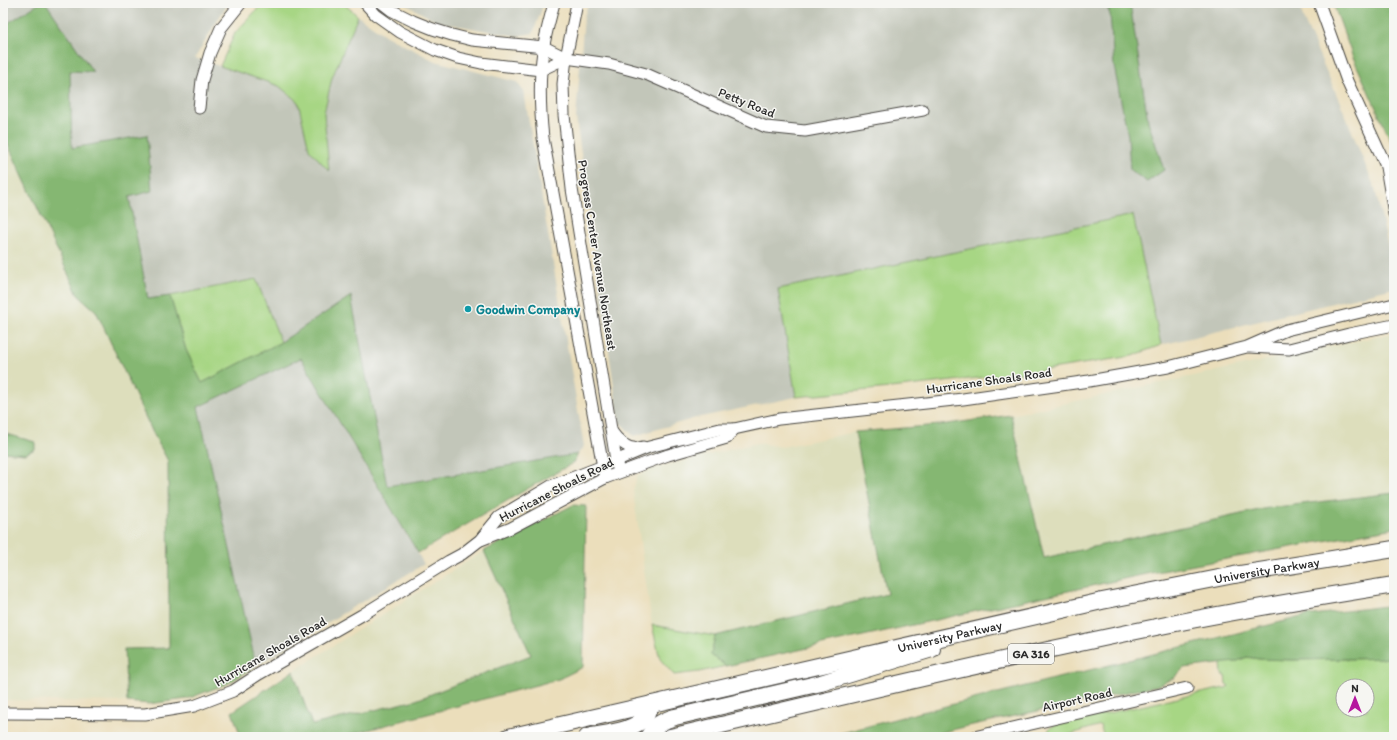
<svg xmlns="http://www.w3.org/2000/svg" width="1397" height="740" font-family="Itim,sans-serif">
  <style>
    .built { fill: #dddebc }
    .industrial { fill: #c2c6b9 }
    .green { fill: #a7d684; stroke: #698058; fill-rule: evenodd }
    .forest { fill: #85b772; stroke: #58714e }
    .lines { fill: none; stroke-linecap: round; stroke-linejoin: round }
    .minor-casing { stroke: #484641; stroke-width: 13 }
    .highway-casing { stroke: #484641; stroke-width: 18 }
    .minor { stroke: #fff; stroke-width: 11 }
    .highway { stroke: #fff; stroke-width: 16 }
    .culture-dot { fill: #0f9aa8; stroke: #f6f6f2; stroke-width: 1.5 }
    .labels { text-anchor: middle; stroke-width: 3; stroke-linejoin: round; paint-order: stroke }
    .shield { fill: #f6f6f2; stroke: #686867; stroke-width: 1 }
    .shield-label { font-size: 12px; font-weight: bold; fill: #2b2b2b }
    .street-label { font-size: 13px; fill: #2b2b2b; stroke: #f6f6f2 }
    .culture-label { font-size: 13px; font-weight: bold; fill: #0d838f; stroke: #f6f6f2; text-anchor: start }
  </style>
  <rect width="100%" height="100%" fill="#f6f6f2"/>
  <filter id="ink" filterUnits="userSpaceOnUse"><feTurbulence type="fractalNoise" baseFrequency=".025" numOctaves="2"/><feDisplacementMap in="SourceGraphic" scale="8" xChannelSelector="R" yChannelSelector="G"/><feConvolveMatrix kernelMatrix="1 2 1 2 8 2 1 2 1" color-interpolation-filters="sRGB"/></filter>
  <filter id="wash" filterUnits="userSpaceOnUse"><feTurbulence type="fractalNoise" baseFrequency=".012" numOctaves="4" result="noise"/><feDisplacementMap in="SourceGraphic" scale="16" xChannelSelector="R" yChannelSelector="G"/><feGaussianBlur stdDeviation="0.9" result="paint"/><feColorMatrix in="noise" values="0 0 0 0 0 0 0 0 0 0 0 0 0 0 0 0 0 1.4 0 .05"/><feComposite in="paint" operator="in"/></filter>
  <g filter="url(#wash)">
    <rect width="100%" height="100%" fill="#ebdebb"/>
    <g class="built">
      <polygon points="3,134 78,295 96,311 153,433 168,461 169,648 124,649 127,702 3,700"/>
      <polygon points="1394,333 1394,493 1268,508 1044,558 1011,415"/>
      <polygon points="855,432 887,594 715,636 652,625 633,491 637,477 651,469 757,443 782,447"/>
      <polygon points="484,551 532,655 416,700 312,725 293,671"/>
    </g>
    <g class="industrial">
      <polygon points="3,3 40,3 3,26"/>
      <polygon points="46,3 231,3 223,11 195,58 279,86 298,102 309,149 329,171 324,113 332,78 358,16 386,36 435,61 517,82 524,92 584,446 578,454 387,486 351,296 281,342 256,279 148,300 129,197 147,136 72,148 70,71 93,72"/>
      <polygon points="403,3 544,3 533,33 516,36 438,22"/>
      <polygon points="589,3 1300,3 1303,18 1345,114 1375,189 1394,272 1394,288 1161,345 1133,215 779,289 796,397 696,418 634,436 619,422 576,118 584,16"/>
      <polygon points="301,358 424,564 256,666 197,407"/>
    </g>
    <g class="green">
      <polygon points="263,3 343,3 358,16 332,78 324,113 329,171 309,149 298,102 279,86 220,66 235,33"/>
      <polygon points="1133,215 1161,345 1132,356 1039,371 900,387 796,397 778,289"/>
      <polygon points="256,279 281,342 202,383 186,350 170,296"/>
      <polygon points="652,625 715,636 711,655 726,666 699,672 674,675 660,659"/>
      <path d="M1247,657L1259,659L1293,660L1394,658V737H1166L1164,734L1154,737H1104L1100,725L1062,737H1047L1049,729L1056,724L1084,718L1088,719L1090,717L1224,688H1226L1229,686L1226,684L1225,675H1222L1221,663L1235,662ZM1343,686H1367V710H1343Z"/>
      <polygon points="1024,732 1028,733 1033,737 1004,737"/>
    </g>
    <g class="forest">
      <polygon points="40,3 46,3 93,72 70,71 72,148 147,135 152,191 129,197 148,299 170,296 186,350 202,383 281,342 351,296 387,486 578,454 573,463 529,488 418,553 301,358 198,407 256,666 229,683 187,699 149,704 127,702 124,649 169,648 168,461 153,433 96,311 78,295 3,134 3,26"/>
      <polygon points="1105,3 1130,3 1148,121 1164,170 1147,182 1130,170 1128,136 1114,66 1110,14"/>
      <polygon points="1333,3 1394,3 1394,148 1352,55"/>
      <polygon points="1011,415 1044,558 1268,508 1394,493 1394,528 1146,574 726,666 711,655 715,636 887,594 855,432 940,425"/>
      <polygon points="3,433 35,442 35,449 25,454 3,452"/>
      <polygon points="573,505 586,506 583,667 559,679 345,736 339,737 241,737 232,712 293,671 312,725 416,700 531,655 484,551"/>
      <polygon points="1394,605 1394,658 1293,660 1259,659 1247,657 1235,662 1184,668 1174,678 1156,686 977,724 922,737 827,737 906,716 1305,616"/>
    </g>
  </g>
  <g filter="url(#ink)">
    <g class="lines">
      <g class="minor-casing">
        <g id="minor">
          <polyline points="365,3 376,15 400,32 435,50 458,58 481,63 541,70 566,58"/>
          <polyline points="382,3 391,10 413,21 433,29 452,35 472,40 544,47 566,58 609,64 646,74 766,127 805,131 923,110"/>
          <path d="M554,3C550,19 545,35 543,51C539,79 540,110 543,138L605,478"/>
          <polyline points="577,3 566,58 563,84 564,115 572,189 616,460 619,472"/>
          <polyline points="1319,3 1347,81 1386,166 1394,177"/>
          <polyline points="199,108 202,80 210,53 221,28 241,3"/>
          <polyline points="1386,167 1394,214"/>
          <polyline points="1249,347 1289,349 1349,334 1394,325"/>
          <path d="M612,432C616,438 625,447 633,448C636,449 640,448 643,447"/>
          <polyline points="481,540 511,528 605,478 668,455 727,438 734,429"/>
          <polyline points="3,713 145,714 194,706 233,691 259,674 362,615 449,561 462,554 480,540 499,517 551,486 603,466 649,447 720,429 734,429 779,419 963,399 1089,381 1168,367 1247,347 1286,330 1394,304"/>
          <polyline points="974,737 1187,688"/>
        </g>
      </g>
      <g class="highway-casing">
        <g id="highway">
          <path id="s1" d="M508,737L1102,601L1234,575L1394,549"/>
          <path d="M587,737C605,733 634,732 646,716C648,712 649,708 651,704"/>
          <path d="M648,737C656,724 662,721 675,717L821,683L932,649"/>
          <path d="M670,737C837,698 1003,658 1171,624C1245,609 1319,597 1394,585"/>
        </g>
      </g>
      <use href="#minor" class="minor"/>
      <use href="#highway" class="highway"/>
    </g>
  </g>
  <circle class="culture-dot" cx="468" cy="309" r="4"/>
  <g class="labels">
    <rect class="shield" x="1008" y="644" width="46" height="20" rx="3"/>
    <g class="shield-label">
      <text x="1031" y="658">GA 316</text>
    </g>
    <g class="street-label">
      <text transform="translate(747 102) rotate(22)" y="5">Petty Road</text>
      <text transform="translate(598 255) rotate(81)" y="5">Progress Center Avenue Northeast</text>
      <text transform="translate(989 380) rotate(-8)" y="5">Hurricane Shoals Road</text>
      <text transform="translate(556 489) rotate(-27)" y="5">Hurricane Shoals Road</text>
      <text dy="5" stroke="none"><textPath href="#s1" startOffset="777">University Parkway</textPath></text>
      <text dy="5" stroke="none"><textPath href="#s1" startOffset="453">University Parkway</textPath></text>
      <text transform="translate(270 651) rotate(-30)" y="5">Hurricane Shoals Road</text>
      <text transform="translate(1077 699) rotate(-13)" y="5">Airport Road</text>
    </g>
    <g class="culture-label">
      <text x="476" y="314">Goodwin Company</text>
    </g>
  </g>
  <rect width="1397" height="740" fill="none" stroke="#f6f6f2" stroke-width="16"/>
  <g transform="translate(1355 698)"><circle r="19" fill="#f6f6f2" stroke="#a5a5a2"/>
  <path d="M0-3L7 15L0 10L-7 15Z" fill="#b5179e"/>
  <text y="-6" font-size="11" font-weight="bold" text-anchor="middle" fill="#2b2b2b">N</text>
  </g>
</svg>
